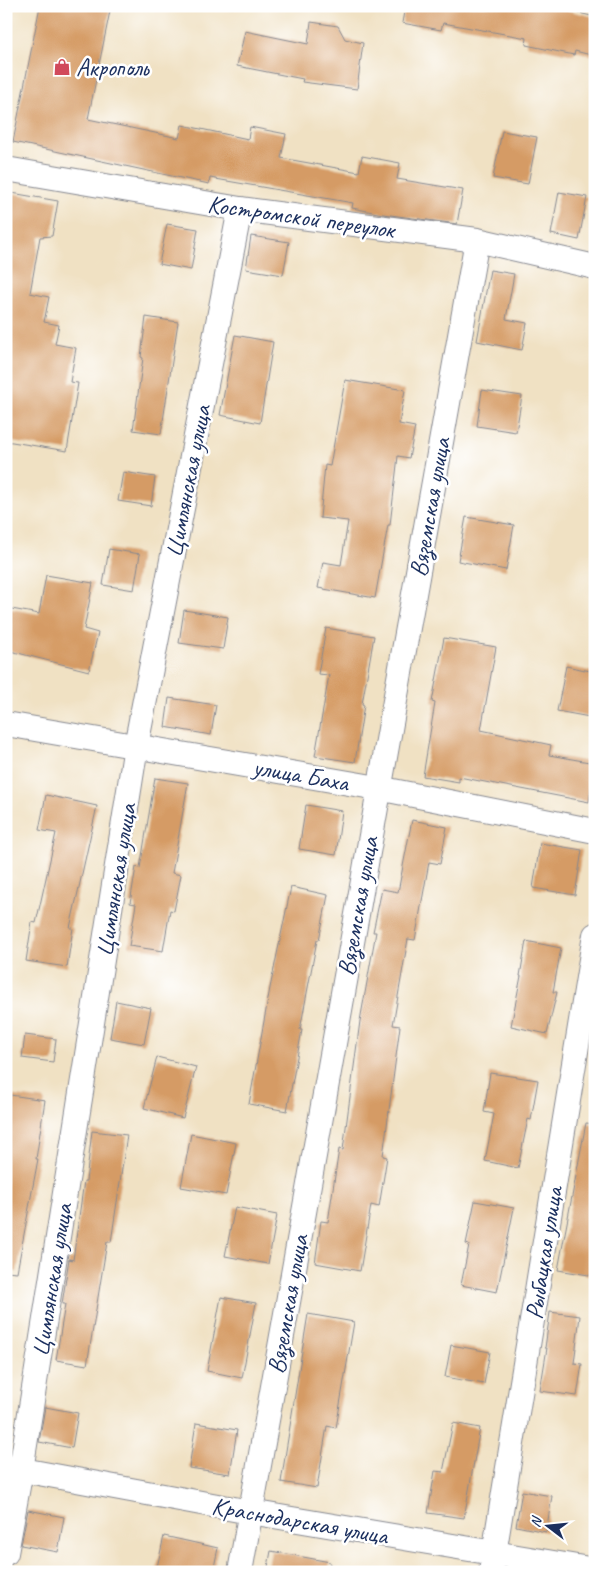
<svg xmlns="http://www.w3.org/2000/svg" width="601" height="1578" font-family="Caveat,sans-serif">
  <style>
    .building { fill: #d59b65 }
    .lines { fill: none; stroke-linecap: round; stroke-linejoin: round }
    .minor-casing { stroke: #868890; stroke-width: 26 }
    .minor { stroke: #fff; stroke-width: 24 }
    .labels { text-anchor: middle; stroke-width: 5; stroke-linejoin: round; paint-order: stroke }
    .poi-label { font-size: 25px; fill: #1b2f5e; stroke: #fff; text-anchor: start }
    .street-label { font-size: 25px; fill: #1b2f5e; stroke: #fff }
  </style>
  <rect width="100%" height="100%" fill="#fff"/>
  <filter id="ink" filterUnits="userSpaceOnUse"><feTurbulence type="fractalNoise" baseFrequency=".02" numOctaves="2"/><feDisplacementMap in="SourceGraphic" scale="10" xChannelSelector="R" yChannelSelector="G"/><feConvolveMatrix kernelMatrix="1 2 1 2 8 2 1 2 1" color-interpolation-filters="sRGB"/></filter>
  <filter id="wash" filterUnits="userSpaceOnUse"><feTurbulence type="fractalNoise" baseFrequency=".0096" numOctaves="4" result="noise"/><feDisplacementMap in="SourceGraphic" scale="20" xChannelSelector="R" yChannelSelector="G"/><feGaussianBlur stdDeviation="1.12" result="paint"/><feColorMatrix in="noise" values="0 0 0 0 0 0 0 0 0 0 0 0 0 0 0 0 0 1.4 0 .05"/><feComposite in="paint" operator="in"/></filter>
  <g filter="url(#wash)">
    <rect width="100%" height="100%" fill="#f0e1c3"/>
    <g id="blocks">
      <g class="building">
        <polygon points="40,6 111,6 88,119 179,138 182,125 248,139 250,127 286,134 281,158 359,172 362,156 400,163 397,179 463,190 457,224 383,214 352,208 353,203 210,178 209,184 13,142"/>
        <polygon points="405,6 548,6 583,14 595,17 595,56 575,51 574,55 526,45 527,38 443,23 441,30 402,23"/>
        <polygon points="311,22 338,26 345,39 363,43 357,89 302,82 303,79 237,66 245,31 308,44"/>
        <polygon points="502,131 537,137 528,184 493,178"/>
        <polygon points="6,192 58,201 52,236 40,237 30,293 49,297 44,322 59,325 55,344 76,348 70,382 78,383 67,451 6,441"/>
        <polygon points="559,192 587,197 579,240 551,234"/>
        <polygon points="167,224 198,229 191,270 159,264"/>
        <polygon points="251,236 289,242 283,275 246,269"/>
        <polygon points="490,270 514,274 506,319 527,323 522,350 477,341"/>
        <polygon points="146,317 178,322 161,434 133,430 143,358 141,357"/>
        <polygon points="235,335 273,342 260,423 220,415"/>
        <polygon points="345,380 405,390 399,424 415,427 409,458 398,456 390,525 388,525 375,598 318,588 323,562 341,565 348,521 320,518 325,465 330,466"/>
        <polygon points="482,390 522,396 516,432 477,426"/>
        <polygon points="123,472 155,477 151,506 118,501"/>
        <polygon points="466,517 514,525 506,570 458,561"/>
        <polygon points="109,549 140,554 134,590 103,585"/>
        <polygon points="46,575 93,583 84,629 98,633 89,671 6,650 6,608 39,614"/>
        <polygon points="184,610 228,617 223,649 179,643"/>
        <polygon points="326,628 374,636 362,704 364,705 355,762 315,756 329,675 318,674"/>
        <polygon points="444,638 496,647 481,730 551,745 549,755 595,763 589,802 459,777 459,782 423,776 435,703 432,702"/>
        <polygon points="566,666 595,672 595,718 557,711"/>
        <polygon points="169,698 216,705 211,735 165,727"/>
        <polygon points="155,778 188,783 172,873 181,875 174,911 170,910 163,951 129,946 136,904 130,903 136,867 140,868"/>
        <polygon points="46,795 97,806 70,928 73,928 67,967 26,961 32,922 36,923 56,833 39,830"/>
        <polygon points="306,805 342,811 336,855 299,849"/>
        <polygon points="412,820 447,827 440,864 429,862 415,940 408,939 393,1025 400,1026 383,1156 387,1157 379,1207 371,1205 360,1271 315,1263 321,1221 328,1222 339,1149 343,1150 360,1021 376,932 373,932 382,889 398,892"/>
        <polygon points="540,843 582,850 575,895 533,888"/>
        <polygon points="291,887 328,895 319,940 317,940 300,1030 302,1030 287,1111 249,1104 270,988"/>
        <polygon points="526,941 561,948 553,992 557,992 547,1034 511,1026 521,976 520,976"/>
        <polygon points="116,1001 151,1008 144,1044 110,1038"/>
        <polygon points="25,1035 56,1039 53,1062 22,1058"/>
        <polygon points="157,1057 196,1067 183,1118 144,1108"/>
        <polygon points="490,1073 538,1080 531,1120 528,1119 518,1168 485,1161 494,1114 484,1112"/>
        <polygon points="10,1095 45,1100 36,1159 38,1159 17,1272 6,1271 6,1119"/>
        <polygon points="586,1123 595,1124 595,1276 558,1270"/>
        <polygon points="92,1131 127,1135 111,1242 107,1242 87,1365 56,1360 65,1304 62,1304 69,1259 73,1260 84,1181 86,1181"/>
        <polygon points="191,1134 236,1143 226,1195 181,1187"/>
        <polygon points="475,1201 514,1208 497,1292 461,1285 469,1245 466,1244"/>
        <polygon points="235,1207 277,1215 268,1264 225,1256"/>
        <polygon points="221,1297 256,1303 242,1378 207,1371"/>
        <polygon points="550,1312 580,1316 574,1363 582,1364 577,1396 540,1391 547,1348 545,1348"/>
        <polygon points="308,1314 354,1322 336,1428 327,1426 317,1488 281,1482"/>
        <polygon points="451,1345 490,1352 484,1384 445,1377"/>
        <polygon points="45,1407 78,1413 72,1448 39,1442"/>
        <polygon points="196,1423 237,1430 230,1474 189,1468"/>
        <polygon points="453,1423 480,1428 464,1518 428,1513 435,1471 443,1472"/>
        <polygon points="522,1491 552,1496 546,1532 516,1526"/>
        <polygon points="28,1510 64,1517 58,1552 21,1545"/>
        <polygon points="164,1536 218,1548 213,1572 156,1572"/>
        <polygon points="271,1551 330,1562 329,1572 267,1572"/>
      </g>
    </g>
  </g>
  <g filter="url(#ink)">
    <use href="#blocks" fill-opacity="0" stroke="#868890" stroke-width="1"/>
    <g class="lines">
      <g class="minor-casing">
        <g id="minor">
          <polyline points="6,169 240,209 477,240 595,267"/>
          <polyline points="6,724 378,788 595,831"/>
          <polyline points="6,1467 250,1512 595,1570"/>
          <polyline points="6,1553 21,1470 136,746 240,209"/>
          <polyline points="240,1572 477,240"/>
          <polyline points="491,1572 595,935"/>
        </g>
      </g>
      <use href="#minor" class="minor"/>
    </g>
  </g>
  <defs>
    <g id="shop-bare" transform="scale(1.35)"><path d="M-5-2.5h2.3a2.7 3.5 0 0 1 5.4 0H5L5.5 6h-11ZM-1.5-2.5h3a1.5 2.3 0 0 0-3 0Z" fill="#d1495b" stroke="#fff" stroke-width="2.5" paint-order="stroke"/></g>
  </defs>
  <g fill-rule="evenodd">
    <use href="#shop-bare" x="62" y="67"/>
  </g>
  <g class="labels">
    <g class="poi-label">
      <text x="76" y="76">Акрополь</text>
    </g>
    <g class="street-label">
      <text transform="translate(301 216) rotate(8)" y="9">Костромской переулок</text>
      <text transform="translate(187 481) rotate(-79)" y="9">Цимлянская улица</text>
      <text transform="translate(429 507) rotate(-80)" y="9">Вяземская улица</text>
      <text transform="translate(301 774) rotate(10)" y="9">улица Баха</text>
      <text transform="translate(115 880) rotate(-81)" y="9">Цимлянская улица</text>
      <text transform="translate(357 906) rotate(-80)" y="9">Вяземская улица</text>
      <text transform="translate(543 1253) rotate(-81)" y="9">Рыбацкая улица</text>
      <text transform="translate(51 1280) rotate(-81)" y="9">Цимлянская улица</text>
      <text transform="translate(287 1304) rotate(-80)" y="9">Вяземская улица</text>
      <text transform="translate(300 1520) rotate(10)" y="9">Краснодарская улица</text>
    </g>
  </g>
  <rect width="601" height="1578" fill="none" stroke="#fff" stroke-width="25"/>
  <g transform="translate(548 1526) rotate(286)" stroke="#ffffff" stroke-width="4" paint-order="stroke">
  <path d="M0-4L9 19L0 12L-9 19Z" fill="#1b2f5e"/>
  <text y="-8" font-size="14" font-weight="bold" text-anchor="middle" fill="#1b2f5e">N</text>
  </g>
</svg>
